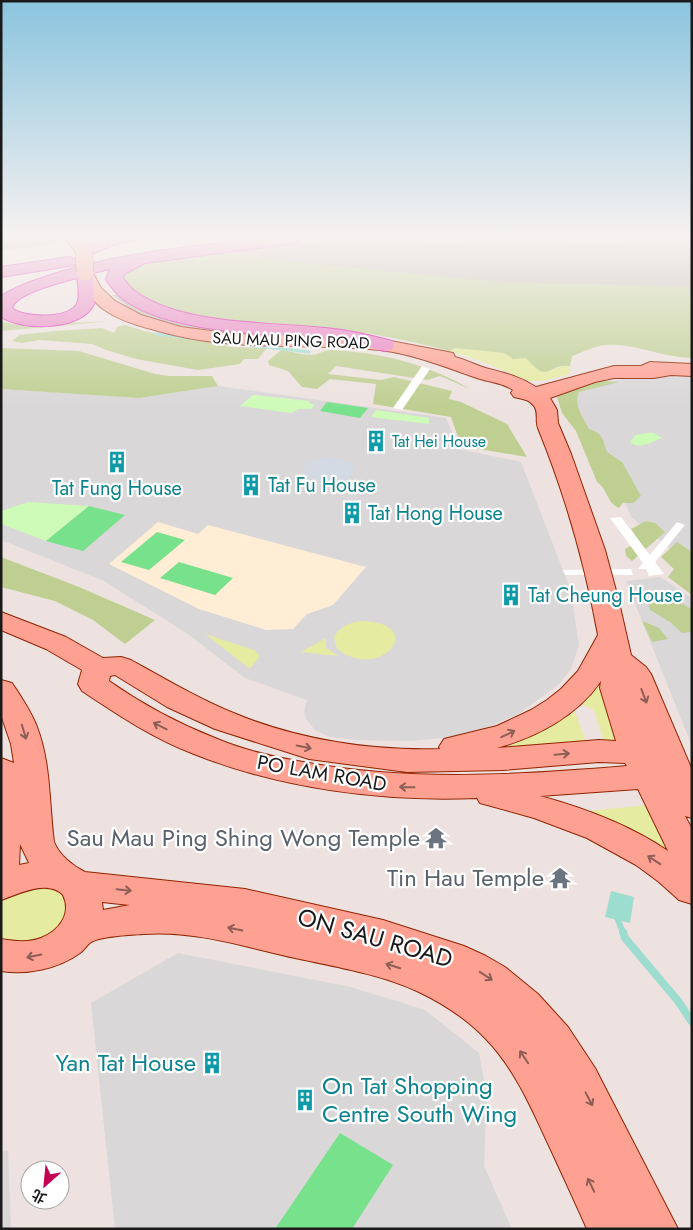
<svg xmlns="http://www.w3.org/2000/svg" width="693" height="1230" font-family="Jost,'Noto Sans TC',sans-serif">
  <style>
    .residential { fill: #d9d7d8 }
    .education { fill: #ffedd6 }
    .construction { fill: #c1b8aa }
    .grass { fill: #e5eba1 }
    .forest { fill: #becf91 }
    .park { fill: #cffbb8 }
    .pitch { fill: #78e18b }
    .plaza { fill: #d3dae3 }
    .water { fill: #9dddd0 }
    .pier { fill: #fff }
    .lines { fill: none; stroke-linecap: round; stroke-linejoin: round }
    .stream-far2 { stroke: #9dddd0; stroke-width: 3 }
    .stream-far1 { stroke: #9dddd0; stroke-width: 6 }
    .stream { stroke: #9dddd0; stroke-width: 8 }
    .major-casing { stroke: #912300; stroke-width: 2 }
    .highway-casing { stroke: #dc1bb0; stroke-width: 2 }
    .major { fill: #ffa192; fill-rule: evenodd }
    .highway { fill: #e982c2; fill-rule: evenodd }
    .major-bridge-casing { stroke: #912300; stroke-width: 18; stroke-linecap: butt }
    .major-bridge { stroke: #ffa192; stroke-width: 17 }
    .oneway { stroke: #8c5e56 }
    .labels { text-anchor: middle; stroke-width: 4.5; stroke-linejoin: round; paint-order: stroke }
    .far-street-label { font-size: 16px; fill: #1a1a1a; stroke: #fff }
    .far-culture-label { font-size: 16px; fill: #0d838f; stroke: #fff; text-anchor: start }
    .culture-label { font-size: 20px; fill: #0d838f; stroke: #fff; text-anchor: start }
    .street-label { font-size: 20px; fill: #1a1a1a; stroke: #fff }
    .near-worship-label { font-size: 24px; fill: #5b616d; stroke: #fff; text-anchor: end }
    .near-street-label { font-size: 24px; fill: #1a1a1a; stroke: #fff }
    .near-culture-label { font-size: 24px; fill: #0d838f; stroke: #fff; text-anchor: end }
  </style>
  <rect width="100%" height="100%" fill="#ede2df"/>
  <g class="residential">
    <polygon points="692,376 692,561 676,553 632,518 609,468 574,408 575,391 605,381 649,377"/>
    <polygon points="218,386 446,418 459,449 521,462 571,591 579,646 571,669 558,685 517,715 468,735 412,741 356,740 330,737 315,730 306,719 304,712 307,700 245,678 188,634 104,581 1,540 1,389 139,398"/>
    <polygon points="660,577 692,598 692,746 626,581"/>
    <polygon points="178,953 351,987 425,1010 479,1053 487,1096 484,1166 512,1229 115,1229 91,1003"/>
    <polygon points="8,1150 11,1229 1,1229 1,1152"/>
  </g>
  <polygon class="education" points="158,522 198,534 208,525 366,567 333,605 307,614 293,629 266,630 199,609 109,564"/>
  <g class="construction">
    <polygon points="1,236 66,236 67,240 56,241 57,244 1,250"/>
    <polygon points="475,236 561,236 564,241 630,241 628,236 692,236 692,305 171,257 347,238 419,237 420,240 426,242 449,243 469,241"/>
    <polygon points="123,294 174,321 197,326 239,332 307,335 271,338 192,330 146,317 130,308 112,295"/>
  </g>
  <g class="grass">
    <polygon points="455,348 504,353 513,359 526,358 543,373 566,365 570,366 570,372 567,375 541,381 529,381 481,361 449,351"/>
    <path d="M361,621C430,623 381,683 337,649L334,637C340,626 349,623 361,621Z"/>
    <polygon points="205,634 254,650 260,656 250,669"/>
    <polygon points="326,638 326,648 338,656 301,652"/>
    <polygon points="602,679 620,740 605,745 594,710 577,702"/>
    <polygon points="575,712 587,745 498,751"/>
    <polygon points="648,805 675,864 579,812"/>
    <polygon points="34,883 66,893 70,913 46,941 1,942 1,897"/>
  </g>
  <g class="forest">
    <path d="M236,250L249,256L263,259L499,282L692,287V358C663,358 635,343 606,345C594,346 583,352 572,356L570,366C545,363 551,386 526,358L513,359L504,353L455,348L449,351C416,342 382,335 348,331C296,325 153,327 124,278L127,272L136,267L157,261Z"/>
    <polygon points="112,321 1,331 1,322 24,325"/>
    <polygon points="125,325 148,332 215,342 230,347 267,348 258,359 244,359 240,364 198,370 136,359 106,350 92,344 40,340 22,343 12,341 19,335 55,331 102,328 114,333 117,327"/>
    <polygon points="1,348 79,351 155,374 169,376 212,376 218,386 139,398 1,389"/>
    <path d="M281,350C290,351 302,355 311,355C318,355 324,350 330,350C380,352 428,364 470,389L440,376L427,380L336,366L328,374L381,380L394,377L452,391L449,399L461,402L507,424L527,457L461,446L451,417L373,404L376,384L330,379L317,389L302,387L288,371L269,365L268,361Z"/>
    <path d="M599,381L619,382L579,392C573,405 583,417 589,429C603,433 603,440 607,452L622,462L641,496L633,503H623L619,508C606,502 608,489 597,482L576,431L562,413L557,397L562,393Z"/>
    <polygon points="646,521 655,523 665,532 632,561 626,556 625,549 639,541 631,529"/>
    <polygon points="677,542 692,552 692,595 668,577 674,569 661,557"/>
    <polygon points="1,557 79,587 155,620 125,644 93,620 55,601 1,587"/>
    <polygon points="669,597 692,609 692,632 682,633 670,622 650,610 647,598"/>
    <polygon points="642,621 659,628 668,639 652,642"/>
  </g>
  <g class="park">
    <polygon points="253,395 309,401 309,403 315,405 311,409 299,409 291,413 240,406"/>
    <polygon points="376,410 429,418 429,424 371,417"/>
    <path d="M647,433H654L662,438C652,442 640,450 630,442L636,435Z"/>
    <polygon points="29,502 89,506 46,541 1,524 1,511"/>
  </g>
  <g class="pitch">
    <polygon points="327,402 368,408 360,418 320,411"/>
    <polygon points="89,506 125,515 83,551 46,541"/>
    <polygon points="157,532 185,540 149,570 121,562"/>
    <polygon points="179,562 233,578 215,595 160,578"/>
    <polygon points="340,1133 393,1165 352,1229 275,1229"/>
  </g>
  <polygon class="plaza" points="332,457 352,463 355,471 353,475 342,481 326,483 311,479 303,472 306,464 310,461"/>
  <polygon class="water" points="611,891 634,897 630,923 605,917"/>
  <g class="pier">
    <polygon points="422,366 430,369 402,410 393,408"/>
    <polygon points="621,517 650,555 677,522 685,525 655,562 664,574 649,576 646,569 638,569 643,563 610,518"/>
    <polygon points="631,569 633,575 565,575 563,570"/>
  </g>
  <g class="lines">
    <g class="stream-far2">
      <polyline points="156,334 190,338"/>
      <polyline points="240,344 309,352"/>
    </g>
    <polyline class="stream-far1" points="618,920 623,933"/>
    <polyline class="stream" points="623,932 625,938 678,1001 692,1022"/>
    <g class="major-casing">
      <g id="major">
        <polygon points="66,236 82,236 92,252 90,255 78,255 67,241"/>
        <path d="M85,267L91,269L101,288L115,301L141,315L181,327L234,334L370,337L453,353L455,357C467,360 477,366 489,369C506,373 520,377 536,387L614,366H641L650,362L692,364V376L671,375L654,378H614L595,382L550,398L557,410L558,423L571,454L605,550L618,598L631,655L646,667L651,674L692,770V818L685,816L692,829V904L679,900L659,882L636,865L587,838L534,818L480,803L477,798C383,802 282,789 194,754C154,739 118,715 82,691L78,684L82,670L46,649L1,630V612L66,637L103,658L121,657L131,660C165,679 199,699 236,714C299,740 372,751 440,749L439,747L444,739L497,726L531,710L547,700L561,689L578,671L598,635C585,564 565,494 538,428C535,421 539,412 534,406C529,399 522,399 514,397L511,393L513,390C501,382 487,382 474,377C440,365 405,351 369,349C293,343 226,352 151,329C135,325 117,319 103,309C90,299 83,286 77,272L79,269ZM115,675L167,707L215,729L309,759L407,772L503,770L599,762L625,763L627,766C519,775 410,782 303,762C273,757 243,750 215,738C177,723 142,704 109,681L110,676ZM601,681L600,688L616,741L599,740L497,748C537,737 577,716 601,681ZM638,789L668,851C630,825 584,808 540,796Z"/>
        <path d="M1,680L12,683C21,697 31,711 37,727C51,763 49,804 54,842C59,855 73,866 85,872L245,889L383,920L464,946L486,956L505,967L538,994L568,1027L595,1068L678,1229H587C575,1202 563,1176 551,1150C533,1112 516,1070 486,1039C467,1019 444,1004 419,992C380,974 337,967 295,958C245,947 195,930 143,934C129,935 103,936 91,942C87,945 84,950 80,953C58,969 27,975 1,971V939C14,941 28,943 41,938C59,931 72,914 63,895C47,879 19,894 1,900V758L14,763L11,744L1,715ZM20,844L29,863L19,865ZM102,902L130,905L103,910Z"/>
      </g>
    </g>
    <g class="highway-casing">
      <g id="highway">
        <polygon points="108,236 138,237 135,240 112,245 90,255 78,255 76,252 78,249"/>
        <path d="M275,236H300L302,238L299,241L294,243L145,263L124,274L123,278C127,283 131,289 136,292C183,325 268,322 325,328C347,330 370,335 392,341L394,345L392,349L385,351C365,346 345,341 325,339C268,333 170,334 123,299C117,294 110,286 106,279L110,269L93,273L94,304C82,331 23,331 1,317V296L3,295C21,284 41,278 60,272C130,251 203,246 275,236ZM77,278C78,285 81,298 76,305C66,319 24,318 12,308C16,293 63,282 77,278Z"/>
        <polygon points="69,257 75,259 77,262 75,265 1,277 1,267"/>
      </g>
    </g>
    <use href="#major" class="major"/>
    <use href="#highway" class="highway"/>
    <g class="major-bridge-casing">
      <polyline id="major-bridge" points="84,252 85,272"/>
    </g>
    <use href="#major-bridge" class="major-bridge"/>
  </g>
  <defs><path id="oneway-shaft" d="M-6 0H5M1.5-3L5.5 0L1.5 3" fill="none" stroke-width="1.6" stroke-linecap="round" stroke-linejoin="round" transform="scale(1.25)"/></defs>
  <g class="oneway">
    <use href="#oneway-shaft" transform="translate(644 696) rotate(69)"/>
    <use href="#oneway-shaft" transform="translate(160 726) rotate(-153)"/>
    <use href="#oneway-shaft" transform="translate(24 732) rotate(73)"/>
    <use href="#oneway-shaft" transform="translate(508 734) rotate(-25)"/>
    <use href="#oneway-shaft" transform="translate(304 747) rotate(12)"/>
    <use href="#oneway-shaft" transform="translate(562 754) rotate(-5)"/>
    <use href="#oneway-shaft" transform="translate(407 787) rotate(-179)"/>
    <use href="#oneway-shaft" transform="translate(654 860) rotate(-147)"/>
    <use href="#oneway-shaft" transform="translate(124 890) rotate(6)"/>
    <use href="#oneway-shaft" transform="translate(235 929) rotate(-168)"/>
    <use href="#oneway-shaft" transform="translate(34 956) rotate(168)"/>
    <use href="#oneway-shaft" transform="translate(393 966) rotate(-162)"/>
    <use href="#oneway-shaft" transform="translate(486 976) rotate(33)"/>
    <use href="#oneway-shaft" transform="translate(524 1057) rotate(-124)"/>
    <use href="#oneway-shaft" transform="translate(589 1099) rotate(62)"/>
    <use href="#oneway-shaft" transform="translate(591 1185) rotate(-116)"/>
  </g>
  <linearGradient id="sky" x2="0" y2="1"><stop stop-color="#8ac4de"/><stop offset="0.58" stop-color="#f7f2f1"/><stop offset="1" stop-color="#f7f2f1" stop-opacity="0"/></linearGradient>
  <rect width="693" height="408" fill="url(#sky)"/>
  <defs>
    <g id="building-bare" transform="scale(1.725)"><path d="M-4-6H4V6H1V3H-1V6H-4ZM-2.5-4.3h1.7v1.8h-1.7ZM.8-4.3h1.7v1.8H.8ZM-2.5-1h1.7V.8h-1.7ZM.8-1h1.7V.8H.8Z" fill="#0f9aa8" stroke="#fff" stroke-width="2.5" paint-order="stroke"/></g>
    <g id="temple-bare" transform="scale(1.725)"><path d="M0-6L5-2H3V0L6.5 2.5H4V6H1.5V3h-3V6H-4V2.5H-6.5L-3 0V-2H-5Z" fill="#6b7280" stroke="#fff" stroke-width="2.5" paint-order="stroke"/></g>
  </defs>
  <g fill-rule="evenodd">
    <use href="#building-bare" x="376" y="441"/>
    <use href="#building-bare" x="117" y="462"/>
    <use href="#building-bare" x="251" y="485"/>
    <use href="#building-bare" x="352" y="513"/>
    <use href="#building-bare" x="511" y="595"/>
    <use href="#temple-bare" x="436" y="838"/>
    <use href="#temple-bare" x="560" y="878"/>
    <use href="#building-bare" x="212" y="1063"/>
    <use href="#building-bare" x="305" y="1100"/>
  </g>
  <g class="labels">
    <g class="far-street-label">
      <text transform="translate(291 340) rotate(2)" y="6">SAU MAU PING ROAD</text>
    </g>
    <g class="far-culture-label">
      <text x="392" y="447">Tat Hei House</text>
    </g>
    <g class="culture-label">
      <text x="268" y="492">Tat Fu House</text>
      <text x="117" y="495" text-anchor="middle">Tat Fung House</text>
      <text x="368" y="520">Tat Hong House</text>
      <text x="528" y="602">Tat Cheung House</text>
    </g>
    <g class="street-label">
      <text transform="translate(322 773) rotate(10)" y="7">PO LAM ROAD</text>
    </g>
    <g class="near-worship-label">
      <text x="420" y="846">Sau Mau Ping Shing Wong Temple</text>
      <text x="544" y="886">Tin Hau Temple</text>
    </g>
    <g class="near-street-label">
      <text transform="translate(375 938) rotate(16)" y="8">ON SAU ROAD</text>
    </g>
    <g class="near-culture-label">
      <text x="196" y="1071">Yan Tat House</text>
      <text x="322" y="1094" text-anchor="start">On Tat Shopping<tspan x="322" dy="28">Centre South Wing</tspan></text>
    </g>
  </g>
  <rect width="693" height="1230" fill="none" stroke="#1a1a1a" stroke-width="5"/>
  <g transform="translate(45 1185) rotate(207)"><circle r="24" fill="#ffffff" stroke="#a3a3a3"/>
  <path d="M0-4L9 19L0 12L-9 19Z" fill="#c50055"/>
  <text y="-8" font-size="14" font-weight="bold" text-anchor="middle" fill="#1a1a1a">北</text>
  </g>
</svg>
